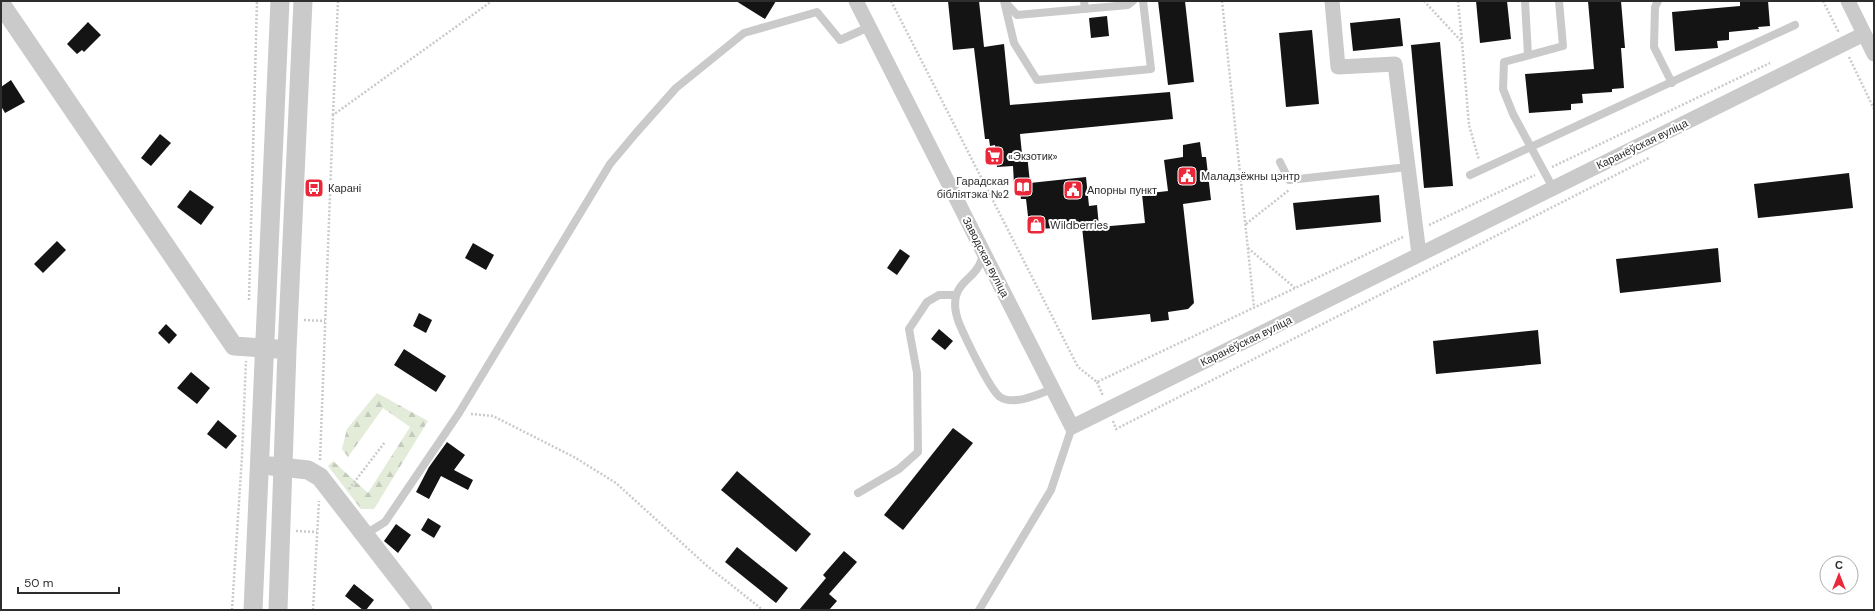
<svg xmlns="http://www.w3.org/2000/svg" width="1875" height="611" font-family="'DM Sans',sans-serif">
  <style>
    .forest { fill: url(#forest-firs) }
    .building { fill: #141414 }
    .lines { fill: none; stroke-linecap: round; stroke-linejoin: round }
    .path { stroke: #cacaca; stroke-width: 2.5; stroke-dasharray: 2 2; stroke-linecap: butt }
    .service { stroke: #cacaca; stroke-width: 8 }
    .minor { stroke: #cacaca; stroke-width: 15 }
    .tertiary { stroke: #cacaca; stroke-width: 19 }
    .labels { text-anchor: middle; stroke-width: 4; stroke-linejoin: round; paint-order: stroke }
    .street-label { font-size: 11px; fill: #2d2d2d; stroke: #fff }
    .poi-label { font-size: 11px; fill: #2d2d2d; stroke: #fff; text-anchor: start }
  </style>
  <defs>
    <pattern id="forest-firs" width="22" height="20" patternUnits="userSpaceOnUse"><rect width="22" height="20" fill="#e3ebd9"/><path d="M5 1l3.5 6h-7zM16 11l3.5 6h-7z" fill="#c3cabb"/></pattern>
  </defs>
  <rect width="100%" height="100%" fill="#fff"/>
  <polygon class="forest" points="377,393 428,421 374,509 361,509 328,466 333,461 368,493 410,427 383,408 348,457 342,449 347,429"/>
  <g class="building">
    <polygon points="736,1 776,1 765,19"/>
    <polygon points="948,1 979,1 984,47 1004,44 1010,105 1170,92 1173,119 1020,134 1022,154 1027,154 1030,183 1086,177 1089,206 1097,205 1099,227 1145,223 1142,194 1168,191 1164,160 1183,157 1183,145 1200,142 1202,157 1206,157 1211,200 1183,204 1194,303 1188,309 1168,312 1169,320 1151,322 1150,314 1092,320 1082,227 1035,229 1029,225 1026,199 1021,199 1019,184 1014,184 1013,166 997,167 995,145 990,146 989,139 985,139 974,48 953,50"/>
    <polygon points="1158,1 1185,1 1194,82 1168,85"/>
    <polygon points="1476,1 1507,1 1511,39 1480,43"/>
    <polygon points="1588,1 1621,1 1625,48 1621,48 1624,88 1612,89 1612,92 1582,94 1583,103 1571,104 1571,110 1529,113 1525,74 1594,69"/>
    <polygon points="1740,1 1768,1 1770,26 1758,27 1759,29 1729,32 1729,40 1717,41 1718,48 1675,51 1672,12 1740,6"/>
    <polygon points="1107,16 1109,36 1091,38 1089,18"/>
    <polygon points="1400,18 1403,46 1353,51 1350,23"/>
    <polygon points="88,22 101,35 84,52 82,50 77,54 67,44"/>
    <polygon points="1312,30 1319,104 1286,107 1279,33"/>
    <polygon points="1440,42 1453,186 1424,188 1411,45"/>
    <polygon points="11,80 25,102 5,113 1,106 1,87"/>
    <polygon points="160,134 171,143 151,166 141,158"/>
    <polygon points="1849,173 1853,208 1758,218 1754,184"/>
    <polygon points="190,190 214,207 201,225 177,207"/>
    <polygon points="1379,195 1381,222 1296,230 1293,203"/>
    <polygon points="57,241 66,250 43,273 34,264"/>
    <polygon points="473,243 494,255 486,270 465,258"/>
    <polygon points="1718,248 1721,282 1620,293 1616,259"/>
    <polygon points="900,249 910,256 897,275 887,268"/>
    <polygon points="419,313 432,320 426,333 413,326"/>
    <polygon points="166,324 177,335 169,344 158,333"/>
    <polygon points="939,329 953,341 945,350 931,339"/>
    <polygon points="1538,330 1541,364 1436,374 1433,341"/>
    <polygon points="404,349 446,376 436,392 394,365"/>
    <polygon points="191,372 210,388 197,404 177,388"/>
    <polygon points="218,420 237,436 226,449 207,434"/>
    <polygon points="953,428 973,443 903,530 884,515"/>
    <polygon points="447,442 465,455 454,470 473,480 468,490 441,476 429,499 416,492 429,467"/>
    <polygon points="737,471 811,534 796,552 721,490"/>
    <polygon points="428,518 441,526 434,538 421,530"/>
    <polygon points="396,524 411,535 398,553 384,541"/>
    <polygon points="737,547 788,588 776,603 725,562"/>
    <polygon points="844,551 857,562 829,594 837,601 829,610 799,610 826,578 823,575"/>
    <polygon points="354,584 374,600 366,610 363,610 345,596"/>
  </g>
  <g class="lines">
    <g class="path">
      <polyline points="891,1 1078,367 1097,382 1403,237"/>
      <polyline points="1222,1 1254,307"/>
      <polyline points="1424,1 1462,42 1469,125 1479,160"/>
      <polyline points="1458,1 1462,41"/>
      <polyline points="1823,1 1838,31 1836,32"/>
      <polyline points="1849,57 1874,109"/>
      <polyline points="333,115 338,1"/>
      <polyline points="1552,167 1770,63"/>
      <polyline points="1246,224 1289,190"/>
      <polyline points="1429,225 1535,175"/>
      <polyline points="1248,248 1295,288"/>
      <polyline points="249,300 257,1"/>
      <polyline points="304,320 325,321"/>
      <polyline points="1097,382 1103,396"/>
      <polyline points="471,414 493,416 574,457 616,483 706,565 763,610"/>
      <polyline points="1113,421 1116,429 1649,158"/>
      <polyline points="320,460 333,115 492,1"/>
      <polyline points="349,489 385,442"/>
      <polyline points="296,531 317,532"/>
      <polyline points="232,610 242,456 246,361"/>
      <polyline points="313,610 319,501"/>
    </g>
    <g class="service">
      <polyline points="1004,1 1014,43 1037,80 1151,69 1143,1"/>
      <polyline points="1084,1 1085,9"/>
      <polyline points="1525,1 1528,55"/>
      <polyline points="1658,1 1655,7 1654,47 1672,83"/>
      <polyline points="1006,3 1017,15 1128,5 1133,1"/>
      <polyline points="1280,162 1289,180 1408,167"/>
      <polyline points="1470,175 1795,25"/>
      <polyline points="1553,188 1513,114 1503,89 1504,62 1563,46 1559,1"/>
      <path d="M984,253C982,257 981,263 978,267C972,278 959,283 956,296C954,304 956,315 959,323C965,337 990,390 1000,397C1014,406 1039,394 1052,389"/>
      <polyline points="858,493 899,469 918,452 917,373 909,329 927,302 939,295 956,295"/>
      <polyline points="364,535 385,522 459,413 610,164 636,133 676,88 744,33 817,12 840,40 869,27"/>
      <polyline points="979,610 1051,490 1072,427"/>
    </g>
    <g class="minor">
      <polyline points="856,1 1072,427 1864,34"/>
      <polyline points="1332,1 1338,67 1395,64 1419,254"/>
      <polyline points="1848,1 1874,54"/>
    </g>
    <g class="tertiary">
      <polyline points="1,4 234,346 277,349"/>
      <polyline points="271,466 308,470 320,477 423,610"/>
      <polyline points="253,610 280,1"/>
      <polyline points="278,610 287,350 303,1"/>
    </g>
  </g>
  <defs>
    <g id="supermarket-square" transform="scale(1)"><rect x="-9" y="-9" width="18" height="18" rx="4" fill="#ea2839" stroke="#fff"/><path d="M-6-5.5h2.5l.6 2H6L4.5 2H-2.5L-4.4-4H-6ZM-1.5 3.2a1.3 1.3 0 1 0 .1 0ZM3 3.2a1.3 1.3 0 1 0 .1 0Z" fill="#fff"/></g>
    <g id="civic-square" transform="scale(1)"><rect x="-9" y="-9" width="18" height="18" rx="4" fill="#ea2839" stroke="#fff"/><path d="M-.6-6.5H3V-4.5H.6V-3L4-1V1h2V6H-6V1h2V-1L-.6-3ZM-1.2 2.5V6h2.4V2.5Z" fill="#fff"/></g>
    <g id="library-square" transform="scale(1)"><rect x="-9" y="-9" width="18" height="18" rx="4" fill="#ea2839" stroke="#fff"/><path d="M-6-4Q-3-5.5-.7-3.5V5Q-3 3-6 4ZM6-4Q3-5.5 .7-3.5V5Q3 3 6 4Z" fill="#fff"/></g>
    <g id="bus-square" transform="scale(1)"><rect x="-9" y="-9" width="18" height="18" rx="4" fill="#ea2839" stroke="#fff"/><path d="M-5-6H5V4H4V6H2V4H-2V6H-4V4H-5ZM-3.5-4V0h7V-4ZM-3.5 1.2v1.5H-2V1.2ZM2 1.2v1.5H3.5V1.2Z" fill="#fff"/></g>
    <g id="shop-square" transform="scale(1)"><rect x="-9" y="-9" width="18" height="18" rx="4" fill="#ea2839" stroke="#fff"/><path d="M-5-2.5h2.3a2.7 3.5 0 0 1 5.4 0H5L5.5 6h-11ZM-1.5-2.5h3a1.5 2.3 0 0 0-3 0Z" fill="#fff"/></g>
  </defs>
  <g fill-rule="evenodd">
    <use href="#supermarket-square" x="994" y="156"/>
    <use href="#civic-square" x="1187" y="176"/>
    <use href="#library-square" x="1023" y="187"/>
    <use href="#bus-square" x="314" y="188"/>
    <use href="#civic-square" x="1073" y="190"/>
    <use href="#shop-square" x="1036" y="225"/>
  </g>
  <g class="labels">
    <g class="street-label">
      <text transform="translate(1642 144) rotate(-26)" y="4">Каранёўская вуліца</text>
      <text transform="translate(986 257) rotate(63)" y="4">Заводская вуліца</text>
      <text transform="translate(1246 341) rotate(-26)" y="4">Каранёўская вуліца</text>
    </g>
    <g class="poi-label">
      <text x="1008" y="160">«Экзотик»</text>
      <text x="1201" y="180">Маладзёжны цэнтр</text>
      <text x="1009" y="185" text-anchor="end">Гарадская<tspan x="1009" dy="13">бібліятэка №2</tspan></text>
      <text x="328" y="192">Карані</text>
      <text x="1087" y="194">Апорны пункт</text>
      <text x="1050" y="229">Wildberries</text>
    </g>
  </g>
  <rect width="1875" height="611" fill="none" stroke="#2d2d2d" stroke-width="4"/>
  <g transform="translate(1839 575)"><circle r="19" fill="#ffffff" stroke="#ababab"/>
  <path d="M0-3L7 15L0 10L-7 15Z" fill="#ea2839"/>
  <text y="-6" font-size="11" font-weight="bold" text-anchor="middle" fill="#2d2d2d">С</text>
  </g>
  <path d="M18 587v6h101v-6" fill="none" stroke="#2d2d2d" stroke-width="2"/>
  <text x="24" y="587" font-size="12" fill="#2d2d2d" stroke="#ffffff" stroke-width="3" paint-order="stroke">50 m</text>
</svg>
